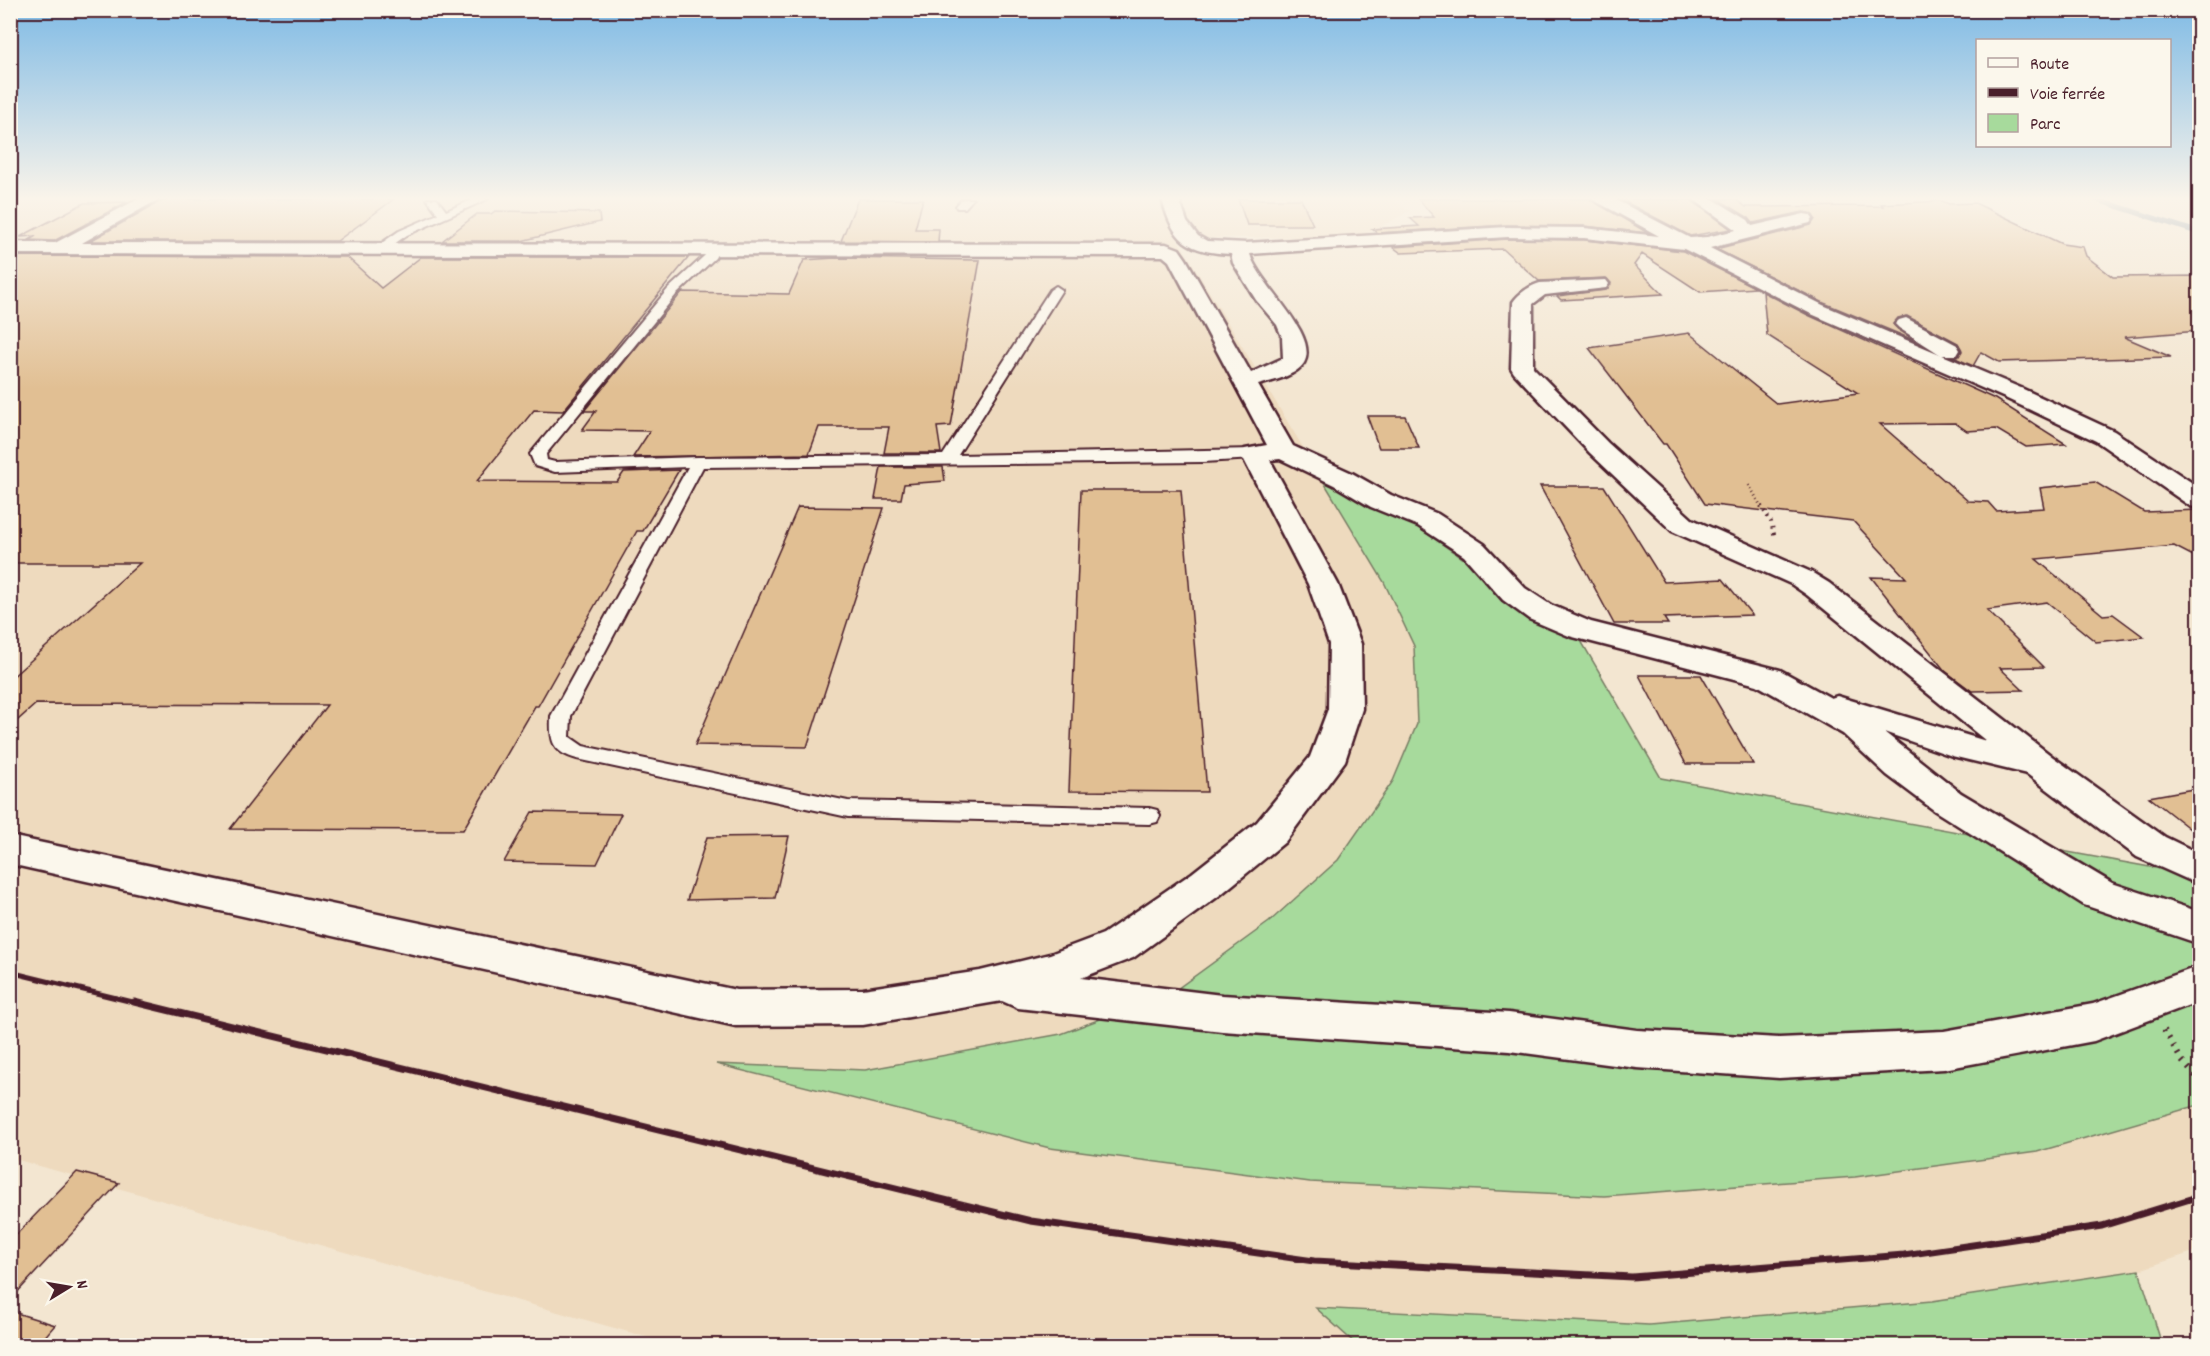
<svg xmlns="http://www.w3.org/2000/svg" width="2210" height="1356" font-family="Dekko,sans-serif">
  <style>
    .built { fill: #eedabe }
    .green { fill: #a7da9c; stroke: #787c64; stroke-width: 1.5 }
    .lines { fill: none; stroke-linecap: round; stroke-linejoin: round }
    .stream { stroke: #6a8198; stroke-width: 5 }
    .building { fill: #e1bf93; stroke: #4a1f2b; stroke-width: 1.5 }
    .service-casing { stroke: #4a1f2b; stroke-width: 4 }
    .minor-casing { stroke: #4a1f2b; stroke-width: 5 }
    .path-far2 { stroke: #4a1f2b; stroke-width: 3; stroke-dasharray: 1 3; stroke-linecap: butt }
    .path-far1 { stroke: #4a1f2b; stroke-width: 4; stroke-dasharray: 1.5 4.5; stroke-linecap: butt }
    .path { stroke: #4a1f2b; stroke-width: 6; stroke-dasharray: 2 7; stroke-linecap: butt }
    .service { fill: #fbf7ec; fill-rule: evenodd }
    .minor { fill: #fbf7ec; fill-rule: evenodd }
    .rail-far1 { stroke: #4a1f2b; stroke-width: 5 }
    .rail { stroke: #4a1f2b; stroke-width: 7 }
  </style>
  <rect width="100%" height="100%" fill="#f3e6d1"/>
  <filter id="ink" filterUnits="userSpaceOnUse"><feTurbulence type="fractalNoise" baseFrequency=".0167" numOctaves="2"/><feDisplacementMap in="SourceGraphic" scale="12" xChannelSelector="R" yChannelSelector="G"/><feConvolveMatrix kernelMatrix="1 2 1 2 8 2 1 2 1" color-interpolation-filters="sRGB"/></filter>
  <g filter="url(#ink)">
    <polygon class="built" points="10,199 1392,199 1410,211 1361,237 1177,238 1384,582 1414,645 1417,723 1393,781 1338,860 1269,922 1174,991 1061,1034 865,1070 720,1065 1050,1148 1311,1182 2037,1152 2199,1105 2199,1250 2139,1270 1932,1301 1649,1325 1316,1308 1358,1345 678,1346 11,1158"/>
    <g class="green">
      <polygon points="1304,449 1580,639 1661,778 2199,876 2199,1105 2037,1152 1855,1177 1604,1196 1310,1182 1050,1148 716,1064 865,1070 1061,1034 1174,991 1269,922 1338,860 1393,781 1417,724 1414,646 1384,582"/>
      <polygon points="2139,1270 2162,1345 1358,1346 1316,1308 1649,1325 1932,1301"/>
    </g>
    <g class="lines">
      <polyline class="stream" points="2095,199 2200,233"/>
    </g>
    <g class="building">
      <polygon points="172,199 394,199 337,241 90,241 159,202"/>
      <polygon points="858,199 923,199 915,229 939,229 938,242 841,241"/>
      <polygon points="1238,199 1301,199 1313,225 1247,225"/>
      <polygon points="1418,199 1590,199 1648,233 1584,226 1507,225 1377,233 1372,229 1419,226 1410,218 1434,217"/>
      <polygon points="1620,199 1691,200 1731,229 1690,236"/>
      <polygon points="1718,199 1735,199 1746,207 1883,206 1881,204 1942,201 1949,204 1975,203 2062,244 2083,247 2086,256 2113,277 2199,276 2199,331 2124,337 2171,357 1999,362 1981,352 1973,366 1953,357 1959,356 1962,351 1958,343 1907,316 1898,318 1893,324 1916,341 1824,303 1716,249 1811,225 1815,219 1812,214 1803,212 1753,223 1749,218"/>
      <polygon points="127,202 54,241 29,240 36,236 20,237 84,203"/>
      <polygon points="495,211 599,213 600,222 521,241 442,241 477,214 491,214"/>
      <polygon points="1507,239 1584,240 1683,251 1756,288 1700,292 1642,254 1634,265 1663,294 1561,300 1557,296 1606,290 1611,283 1606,278 1539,281 1503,249 1401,253 1393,247"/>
      <polygon points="10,256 347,257 381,288 421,257 689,257 563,411 534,410 477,481 617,482 624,472 679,470 643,531 637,531 538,706 535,706 463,830 230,829 327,705 36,704 10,727 10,679 140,563 10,563"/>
      <polygon points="835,258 980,260 951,426 937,427 941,453 884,453 889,427 819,427 809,454 633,457 650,431 582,430 596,411 584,411 682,292 789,294 804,260"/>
      <polygon points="1763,292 1808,315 1995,399 2066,444 2026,447 1996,429 1967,431 1955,423 1880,424 1968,501 1988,502 1996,511 2044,508 2040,488 2095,482 2144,512 2199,510 2199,559 2174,546 2036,559 2103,615 2113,614 2144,637 2096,642 2047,602 1987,610 2044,667 2000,668 2023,690 1972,691 1945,671 1871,577 1906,578 1853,521 1705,504 1666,444 1663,444 1589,348 1689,333 1777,404 1858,393 1767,335"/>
      <polygon points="1367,416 1405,416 1419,448 1379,448"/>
      <polygon points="881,467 943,467 945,481 904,484 901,499 875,499"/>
      <polygon points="1540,486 1604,486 1664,582 1723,579 1752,615 1664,618 1668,624 1614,624"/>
      <polygon points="1081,490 1181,490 1207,792 1069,791"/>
      <polygon points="798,507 884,508 807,747 695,745"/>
      <polygon points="1639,675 1701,675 1753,764 1686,764"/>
      <polygon points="2199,788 2199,836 2149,797"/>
      <polygon points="532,812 621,814 597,864 504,862"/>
      <polygon points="789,836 775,898 687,900 707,837"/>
      <polygon points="77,1172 119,1183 10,1300 10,1241"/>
      <polygon points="10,1311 55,1325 37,1346 10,1346"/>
    </g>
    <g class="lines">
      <g class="service-casing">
        <g id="service">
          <polygon points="427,199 437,199 446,211 474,199 488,199 407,235 384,251 376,251 376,247 399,231 438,214"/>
          <polygon points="962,199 973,199 965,208 957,208 956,206"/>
          <path d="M714,247L719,250L715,258L676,295L546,454L547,460L555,462L698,457L943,455L1050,290L1056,286L1062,290L958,455L1254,449L1262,454L1254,459L1204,462L703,467L571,716L570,737L583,746L848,801L1149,808L1157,810L1160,816L1157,822L1149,824L848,817L577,759C551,752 550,740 551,716L688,467L555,472L535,466L530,454L668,289Z"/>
        </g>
      </g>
      <g class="minor-casing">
        <g id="minor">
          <path d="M138,199H159L82,243L1166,244L1179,249L1186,259L1251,373L1283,358L1282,337L1277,325L1256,300L1233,263L1231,254C1188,252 1173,241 1162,199H1179L1187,222L1198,236L1207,241L1246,243L1507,227L1584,228L1659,236L1592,199H1614L1690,238L1707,237L1736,230L1693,199H1713L1748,220L1752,226L1804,214L1810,215L1813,219L1810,223L1710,248L1823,305L2021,388L2114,431L2200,488V508L2190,506L2096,441L2005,398L1809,313L1684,249L1584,238L1507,237L1250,254C1258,284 1320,334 1304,363C1296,376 1272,381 1258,385L1293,446L1352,473L1391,495L1438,514L1484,544L1525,588L1551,605L1591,622L1780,670L1831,698L1837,696L1986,741L1807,595L1791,584L1672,531L1590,453L1514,373L1511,368L1513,302C1519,293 1530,286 1540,283L1606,280L1609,284L1606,288L1545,295L1533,304V367L1608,443L1692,519L1811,572L1829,583L2053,757L2165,837L2200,854V885L2137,857L2027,774L1952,756L1884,732L1961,793L2112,883L2200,912V944L2084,905L1935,811L1887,775L1843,734L1757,685L1569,636L1529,619L1503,600L1464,556L1418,526L1371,507L1334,485L1280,459L1270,460L1338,584L1361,644L1362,709L1345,761L1285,842L1220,895L1133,958L1081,978L1222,995L1509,1013L1637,1030L1779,1038L1944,1031L2093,1004L2200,966V1001L2094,1041L1944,1069L1779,1078L1637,1068L1509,1051L1222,1031L1018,1008L1002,1001L863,1025L736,1026L10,864V836L736,990L863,989L980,971L1050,954L1103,934L1192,873L1257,822L1310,757L1328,709L1329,644L1308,584L1241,454L1245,449L1267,445L1169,261L1163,256L10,254V242L55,243Z"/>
          <polygon points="1906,318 1957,345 1960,350 1957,355 1941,355 1899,328 1895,324 1899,320"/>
        </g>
      </g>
      <polyline class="path-far2" points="1749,485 1762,508"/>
      <polyline class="path-far1" points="1761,506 1771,522 1775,538"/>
      <polyline class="path" points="2164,1030 2182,1061 2200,1081"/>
      <use href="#service" class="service"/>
      <use href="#minor" class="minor"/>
      <polyline class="rail-far1" points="10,972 141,1004"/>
      <polyline class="rail" points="134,1002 1031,1221 1314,1261 1632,1277 1904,1255 2102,1226 2200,1196"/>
    </g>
  </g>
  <linearGradient id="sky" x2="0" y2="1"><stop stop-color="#7ebae5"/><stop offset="0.51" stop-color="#faf4ea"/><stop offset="1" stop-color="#faf4ea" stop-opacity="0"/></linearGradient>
  <rect width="2210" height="389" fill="url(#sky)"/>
  <rect width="2210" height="1356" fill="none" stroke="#fbf7ec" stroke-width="36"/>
  <rect x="18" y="18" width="2174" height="1320" fill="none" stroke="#4a1f2b" stroke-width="2" filter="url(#ink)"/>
  <rect x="1976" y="39" width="195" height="108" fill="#fbf7ec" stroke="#b4a19f" stroke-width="1.5"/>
  <rect x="1988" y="58" width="30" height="9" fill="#fbf7ec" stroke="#b4a19f" stroke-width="1.5"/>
  <text x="2030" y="69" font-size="18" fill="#4a1f2b">Route</text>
  <rect x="1988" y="88" width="30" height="9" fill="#4a1f2b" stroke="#b4a19f" stroke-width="1.5"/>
  <text x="2030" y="99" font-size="18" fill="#4a1f2b">Voie ferrée</text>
  <rect x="1988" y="114" width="30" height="18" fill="#a7da9c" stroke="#b4a19f" stroke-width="1.5"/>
  <text x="2030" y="129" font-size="18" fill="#4a1f2b">Parc</text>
  <g transform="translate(69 1287) rotate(79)" stroke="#fbf7ec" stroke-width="4.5" paint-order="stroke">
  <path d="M0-4.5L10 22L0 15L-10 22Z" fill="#4a1f2b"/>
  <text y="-9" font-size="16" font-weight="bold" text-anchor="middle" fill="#4a1f2b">N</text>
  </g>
</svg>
